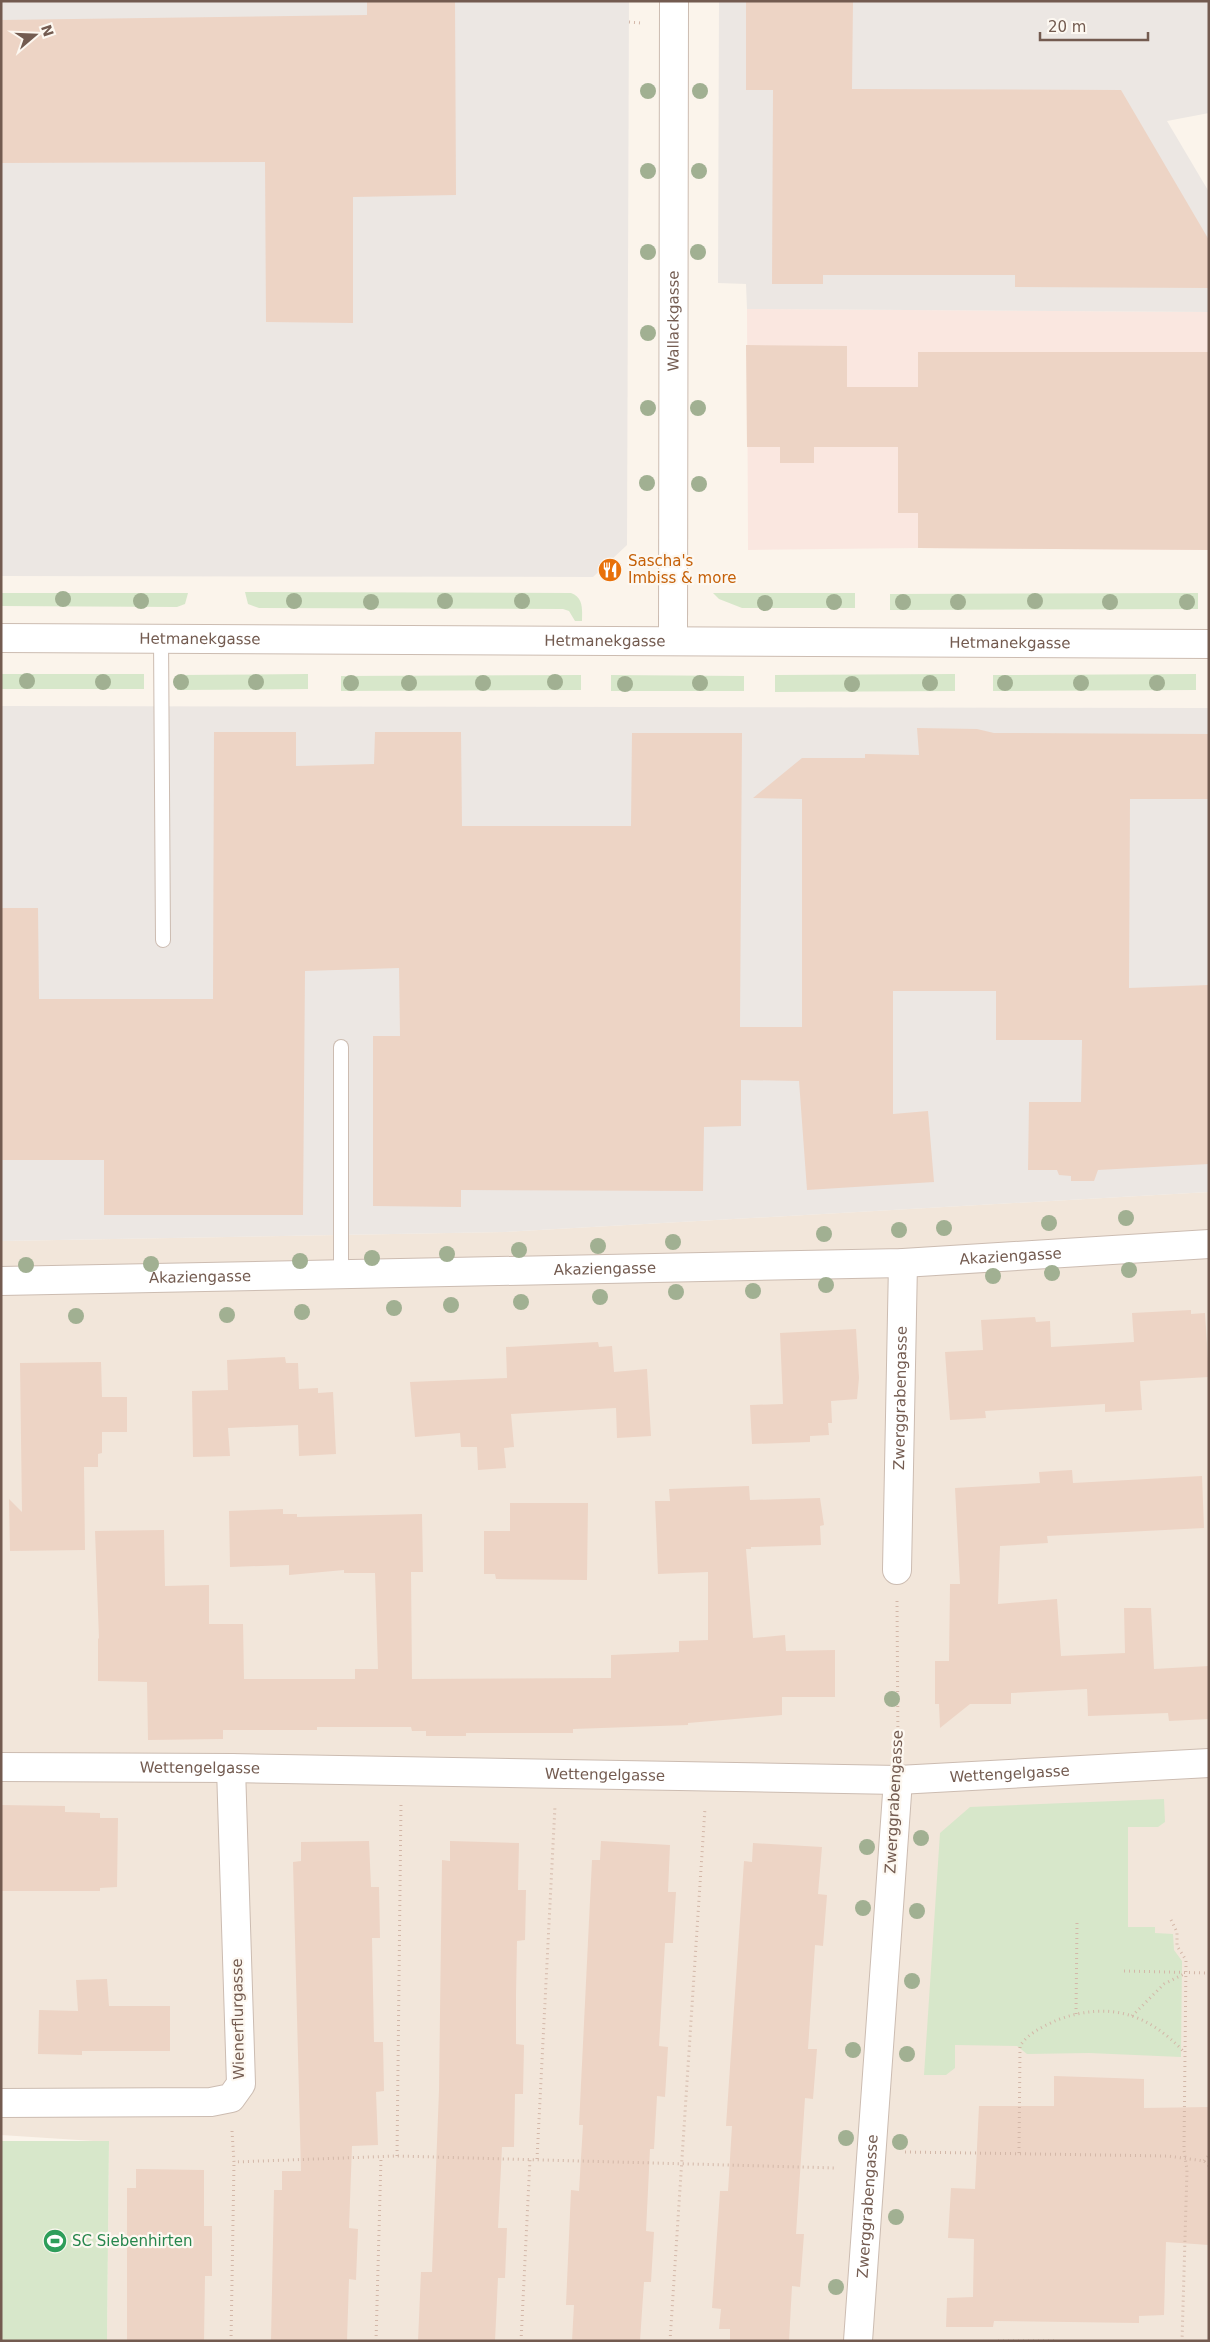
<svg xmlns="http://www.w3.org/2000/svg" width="1210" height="2342" font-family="'DejaVu Sans',sans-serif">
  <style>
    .residential { fill: #f2e6da }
    .commercial { fill: #fae7e0 }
    .industrial { fill: #ece7e3 }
    .green { fill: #d7e7ca }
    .building { fill: #edd4c5 }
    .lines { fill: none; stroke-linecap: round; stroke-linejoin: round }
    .lane-casing { stroke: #ccbcb1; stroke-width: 16 }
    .street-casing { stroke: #ccbcb1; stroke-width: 30 }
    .path { stroke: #d3b7a8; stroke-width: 3; stroke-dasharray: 1 4; stroke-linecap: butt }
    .lane { stroke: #fff; stroke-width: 14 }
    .street { stroke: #fff; stroke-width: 28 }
    .tree { fill: #a1b092 }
    .labels { text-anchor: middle; stroke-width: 4.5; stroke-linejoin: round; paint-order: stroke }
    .street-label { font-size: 15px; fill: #735b50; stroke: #fdf8f1 }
    .food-label { font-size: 15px; fill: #c56008; stroke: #fdf8f1; text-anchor: start }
    .leisure-label { font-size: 15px; fill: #27864d; stroke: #fdf8f1; text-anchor: start }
  </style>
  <rect width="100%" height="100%" fill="#fbf4eb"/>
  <polygon class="residential" points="1209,1192 1209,2341 107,2341 109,2142 1,2135 1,1241 505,1232"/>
  <polygon class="commercial" points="747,309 1209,312 1209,550 918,548 748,550"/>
  <g class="industrial">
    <polygon points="1,1 629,1 627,545 593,577 1,576"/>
    <polygon points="719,1 1209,1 1209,113 1167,121 1209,192 1209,312 747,309 746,284 718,283"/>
    <polygon points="1,706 1209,708 1209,1192 505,1232 1,1241"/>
  </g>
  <g class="green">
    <path d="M245,592L571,593C584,598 582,610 582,621H575L569,611L563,609L259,608L248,604Z"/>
    <polygon points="1,593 188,593 185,604 177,607 1,606"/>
    <polygon points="713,593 855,593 855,608 742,608 719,599"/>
    <polygon points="1198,593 1198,609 890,610 890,594"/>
    <rect x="1" y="674" width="143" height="15"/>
    <polygon points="308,674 308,689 177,690 177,675"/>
    <polygon points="955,674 955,691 775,692 775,675"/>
    <polygon points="1196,674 1196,690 993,691 993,675"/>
    <polygon points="581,675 581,690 341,691 341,676"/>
    <polygon points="611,675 744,676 744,691 611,691"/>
    <polygon points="1164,1799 1165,1822 1158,1827 1128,1827 1128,1927 1155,1927 1155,1933 1173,1934 1174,1950 1182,1961 1181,2057 1089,2053 1027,2054 1017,2046 955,2045 955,2068 946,2075 924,2075 940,1833 970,1807"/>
    <polygon points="1,2141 109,2141 107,2341 1,2341"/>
  </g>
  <g class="building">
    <polygon points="367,1 455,1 456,195 353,197 353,323 266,322 265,162 1,163 1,20 367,15"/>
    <polygon points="746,1 853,1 852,89 1121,90 1209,240 1209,288 1015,287 1015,275 823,275 823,284 772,284 773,90 746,90"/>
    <polygon points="746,345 847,346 847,387 918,387 918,352 1209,352 1209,550 918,548 918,513 898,513 898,447 814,447 814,463 780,463 780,447 747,447"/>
    <polygon points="917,728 977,729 994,733 1209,734 1209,799 1130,799 1129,988 1209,985 1209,1164 1098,1170 1094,1181 1071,1181 1071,1176 1059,1175 1057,1170 1028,1170 1029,1102 1081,1102 1082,1040 996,1040 996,991 893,991 893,1114 928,1111 934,1182 807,1190 799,1081 741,1080 741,1126 704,1127 703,1191 461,1190 461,1207 373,1206 373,1036 400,1036 399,968 305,971 303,1215 104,1215 104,1160 1,1160 1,908 38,908 39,999 213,999 214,732 296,732 296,766 374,764 375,732 461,732 462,826 631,826 632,733 742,733 740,1027 802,1027 802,799 753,798 802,758 865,758 865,754 919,755"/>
    <polygon points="1191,1310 1191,1314 1205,1313 1209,1377 1140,1381 1142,1410 1105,1412 1105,1404 985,1411 986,1418 950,1420 945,1352 983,1350 981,1320 1035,1317 1036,1322 1050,1321 1051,1347 1134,1342 1132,1313"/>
    <polygon points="856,1329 859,1378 857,1399 831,1401 832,1423 828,1423 829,1435 810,1436 810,1442 752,1444 750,1405 783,1404 780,1333"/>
    <polygon points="598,1342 599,1347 612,1346 614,1372 647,1369 651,1436 617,1438 616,1408 511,1414 514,1447 504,1448 506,1468 478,1470 477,1447 461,1447 460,1433 415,1437 410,1382 507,1378 506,1347"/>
    <polygon points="285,1357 286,1363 298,1363 299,1389 318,1388 318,1393 333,1392 336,1454 299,1456 298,1425 228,1428 230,1456 193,1457 192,1391 228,1390 227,1360"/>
    <polygon points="101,1362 102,1397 127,1397 127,1432 102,1432 102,1453 98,1454 98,1467 84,1467 85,1550 10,1551 9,1499 22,1512 20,1363"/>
    <polygon points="1072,1470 1073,1483 1202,1476 1204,1528 1047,1536 1048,1543 1000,1546 998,1604 1057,1599 1061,1656 1125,1653 1124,1608 1151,1608 1154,1669 1209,1666 1209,1719 1169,1721 1168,1713 1088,1716 1087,1689 1011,1693 1011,1704 970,1704 940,1728 939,1704 935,1704 935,1661 949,1661 950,1584 960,1584 955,1488 1040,1483 1039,1472"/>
    <polygon points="749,1486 750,1500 820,1498 824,1525 820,1526 821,1545 751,1547 751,1549 746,1549 753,1638 785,1635 786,1651 835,1650 835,1697 782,1697 782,1715 688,1723 688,1725 573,1729 573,1733 466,1733 466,1736 426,1736 426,1731 412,1731 411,1727 317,1727 317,1730 223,1730 223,1739 148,1740 147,1682 98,1681 98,1638 99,1639 95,1531 164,1530 165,1586 209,1585 209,1624 243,1624 244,1679 355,1679 355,1669 378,1669 375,1573 344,1573 344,1570 289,1575 289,1565 230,1567 229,1511 283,1509 283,1514 297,1514 297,1517 422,1514 423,1572 411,1572 412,1679 611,1678 611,1655 679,1652 679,1641 708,1640 708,1572 658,1574 655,1501 670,1501 669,1489"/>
    <polygon points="510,1503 588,1503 587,1580 496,1579 495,1574 484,1574 484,1531 510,1531"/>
    <polygon points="1,1805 65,1806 65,1812 100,1813 100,1818 118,1818 117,1887 100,1888 100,1891 1,1891"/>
    <polygon points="369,1841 371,1887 379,1887 380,1938 372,1938 374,2042 383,2042 384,2091 376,2092 378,2145 352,2146 349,2228 358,2229 356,2280 349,2279 347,2341 271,2341 274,2190 282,2190 282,2171 301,2171 293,1862 301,1861 301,1842"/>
    <polygon points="450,1841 519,1843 518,1890 526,1890 525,1940 517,1941 516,1995 516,2044 524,2045 523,2094 515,2094 514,2147 502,2147 498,2228 507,2228 505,2278 498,2278 495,2341 418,2341 421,2272 432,2272 439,2090 442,1860 450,1861"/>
    <polygon points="601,1841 670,1845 668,1892 676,1892 673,1943 665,1943 659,2046 668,2047 665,2097 657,2096 654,2149 650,2149 646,2231 654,2232 651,2282 644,2282 640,2341 572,2341 574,2305 566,2305 571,2190 579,2191 583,2125 579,2125 592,1860 600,1860"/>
    <polygon points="753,1843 822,1847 818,1894 827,1895 823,1946 815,1945 808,2049 817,2049 813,2099 805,2098 796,2234 804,2234 800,2287 792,2286 789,2341 730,2341 730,2329 719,2329 721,2309 712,2308 720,2191 728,2191 732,2126 726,2126 744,1861 752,1862"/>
    <polygon points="107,1979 109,2006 170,2006 170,2051 82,2051 82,2055 38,2054 39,2010 78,2011 76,1980"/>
    <polygon points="1054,2076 1144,2079 1144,2108 1209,2107 1209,2245 1166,2242 1164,2315 1139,2316 1139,2323 994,2321 993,2327 946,2327 947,2298 973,2297 974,2239 948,2238 951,2188 975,2189 979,2106 1054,2106"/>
    <polygon points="136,2169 204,2170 204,2226 212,2226 212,2276 205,2276 204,2341 127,2341 127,2188 136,2188"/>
  </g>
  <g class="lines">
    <g class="lane-casing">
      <g id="lane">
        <polyline points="161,638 163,940"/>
        <polyline points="341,1047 341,1274"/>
      </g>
    </g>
    <g class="street-casing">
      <g id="street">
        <path id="s1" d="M1,638L1209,644"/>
        <path id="s2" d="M673,641L674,1"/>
        <path id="s3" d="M1,1281L903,1263L1209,1244"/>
        <path id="s4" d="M897,1570L903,1263"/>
        <path id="s5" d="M1,1767L231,1768L898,1780L1209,1763"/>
        <polyline points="1,2103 211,2102 231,2098 241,2084 231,1768"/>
        <path id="s6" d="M858,2341L898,1780"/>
      </g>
    </g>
    <g class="path">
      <polyline points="629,22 641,23"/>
      <polyline points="897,1601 898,1747"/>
      <polyline points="1171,1920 1177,1932 1177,1946 1186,1960 1184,2150 1187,2170 1182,2341"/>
      <polyline points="1124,1971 1209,1973"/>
      <polyline points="1076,2014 1077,1921"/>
      <polyline points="1132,2016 1164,1984 1184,1974"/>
      <polyline points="232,2131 234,2162 397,2156 837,2168"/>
      <polyline points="905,2152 1168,2156 1204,2161 1209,2166"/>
      <path d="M1019,2153L1020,2046C1028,2033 1044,2026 1057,2020C1109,2001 1148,2013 1185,2053"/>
      <polyline points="397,2156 401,1802"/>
      <polyline points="537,2159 555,1806"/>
      <polyline points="1204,2161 1209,2155"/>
      <polyline points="231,2341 234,2162"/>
      <polyline points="376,2341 381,2158"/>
      <polyline points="521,2341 530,2159"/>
      <polyline points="670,2341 705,1808"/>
      <polyline points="998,2341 1058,2341"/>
    </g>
    <use href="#lane" class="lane"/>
    <use href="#street" class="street"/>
  </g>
  <g class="tree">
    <circle cx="648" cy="91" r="8"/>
    <circle cx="700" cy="91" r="8"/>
    <circle cx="648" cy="171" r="8"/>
    <circle cx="699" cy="171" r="8"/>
    <circle cx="648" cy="252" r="8"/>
    <circle cx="698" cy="252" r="8"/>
    <circle cx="648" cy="333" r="8"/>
    <circle cx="648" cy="408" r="8"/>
    <circle cx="698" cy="408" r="8"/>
    <circle cx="647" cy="483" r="8"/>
    <circle cx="699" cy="484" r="8"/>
    <circle cx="63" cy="599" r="8"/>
    <circle cx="141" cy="601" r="8"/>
    <circle cx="294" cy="601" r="8"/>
    <circle cx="445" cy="601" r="8"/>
    <circle cx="522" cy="601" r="8"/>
    <circle cx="1035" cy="601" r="8"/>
    <circle cx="371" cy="602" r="8"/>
    <circle cx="834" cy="602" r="8"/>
    <circle cx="903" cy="602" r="8"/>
    <circle cx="958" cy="602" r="8"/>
    <circle cx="1110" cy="602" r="8"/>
    <circle cx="1187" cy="602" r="8"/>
    <circle cx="765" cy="603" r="8"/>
    <circle cx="27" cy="681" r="8"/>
    <circle cx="103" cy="682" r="8"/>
    <circle cx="181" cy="682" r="8"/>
    <circle cx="256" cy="682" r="8"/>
    <circle cx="555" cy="682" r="8"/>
    <circle cx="351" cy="683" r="8"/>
    <circle cx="409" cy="683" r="8"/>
    <circle cx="483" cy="683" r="8"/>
    <circle cx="700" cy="683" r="8"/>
    <circle cx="930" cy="683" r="8"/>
    <circle cx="1005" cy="683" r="8"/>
    <circle cx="1081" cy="683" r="8"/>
    <circle cx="1157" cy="683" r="8"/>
    <circle cx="625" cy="684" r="8"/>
    <circle cx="852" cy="684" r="8"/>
    <circle cx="1126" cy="1218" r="8"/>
    <circle cx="1049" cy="1223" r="8"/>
    <circle cx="944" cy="1228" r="8"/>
    <circle cx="899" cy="1230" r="8"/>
    <circle cx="824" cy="1234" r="8"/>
    <circle cx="673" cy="1242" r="8"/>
    <circle cx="598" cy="1246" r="8"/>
    <circle cx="519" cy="1250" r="8"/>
    <circle cx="447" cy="1254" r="8"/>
    <circle cx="372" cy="1258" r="8"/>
    <circle cx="300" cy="1261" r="8"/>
    <circle cx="151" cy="1264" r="8"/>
    <circle cx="26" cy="1265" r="8"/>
    <circle cx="1129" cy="1270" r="8"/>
    <circle cx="1052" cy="1273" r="8"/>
    <circle cx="993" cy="1276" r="8"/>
    <circle cx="826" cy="1285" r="8"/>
    <circle cx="753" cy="1291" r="8"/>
    <circle cx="676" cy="1292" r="8"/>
    <circle cx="600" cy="1297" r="8"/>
    <circle cx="521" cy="1302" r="8"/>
    <circle cx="451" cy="1305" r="8"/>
    <circle cx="394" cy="1308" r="8"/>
    <circle cx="302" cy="1312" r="8"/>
    <circle cx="227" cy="1315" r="8"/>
    <circle cx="76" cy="1316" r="8"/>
    <circle cx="892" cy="1699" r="8"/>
    <circle cx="921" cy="1838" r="8"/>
    <circle cx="867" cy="1847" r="8"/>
    <circle cx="863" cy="1908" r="8"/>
    <circle cx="917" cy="1911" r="8"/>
    <circle cx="912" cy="1981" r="8"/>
    <circle cx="853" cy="2050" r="8"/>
    <circle cx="907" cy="2054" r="8"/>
    <circle cx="846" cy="2138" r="8"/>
    <circle cx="900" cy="2142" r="8"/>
    <circle cx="896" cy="2217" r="8"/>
    <circle cx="836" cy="2287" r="8"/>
  </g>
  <defs>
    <g id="restaurant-disc" transform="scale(1.25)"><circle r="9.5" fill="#e8710a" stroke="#fdf8f1"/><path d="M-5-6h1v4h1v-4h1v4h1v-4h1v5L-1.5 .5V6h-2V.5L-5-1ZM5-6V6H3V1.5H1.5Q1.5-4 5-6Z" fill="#fff"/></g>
    <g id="stadium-disc" transform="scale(1.25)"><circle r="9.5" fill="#2e9e5b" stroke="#fdf8f1"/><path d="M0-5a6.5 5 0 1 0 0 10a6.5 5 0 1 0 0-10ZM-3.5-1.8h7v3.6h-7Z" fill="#fff"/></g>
  </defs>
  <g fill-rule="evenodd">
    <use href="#restaurant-disc" x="610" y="570"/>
    <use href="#stadium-disc" x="55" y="2241"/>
  </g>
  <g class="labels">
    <g class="street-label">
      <text dy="5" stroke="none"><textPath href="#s2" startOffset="320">Wallackgasse</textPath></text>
      <text dy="5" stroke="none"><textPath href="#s1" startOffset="199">Hetmanekgasse</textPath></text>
      <text dy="5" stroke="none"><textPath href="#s1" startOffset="604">Hetmanekgasse</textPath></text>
      <text dy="5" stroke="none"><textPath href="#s1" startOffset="1009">Hetmanekgasse</textPath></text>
      <text dy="5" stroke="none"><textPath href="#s3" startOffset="1010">Akaziengasse</textPath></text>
      <text dy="5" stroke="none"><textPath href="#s3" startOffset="604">Akaziengasse</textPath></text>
      <text dy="5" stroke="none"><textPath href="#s3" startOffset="199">Akaziengasse</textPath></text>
      <text dy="5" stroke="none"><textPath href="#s4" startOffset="172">Zwerggrabengasse</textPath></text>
      <text dy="5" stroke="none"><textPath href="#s5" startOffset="199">Wettengelgasse</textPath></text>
      <text dy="5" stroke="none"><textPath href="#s5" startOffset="1009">Wettengelgasse</textPath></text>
      <text dy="5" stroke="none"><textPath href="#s5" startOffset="604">Wettengelgasse</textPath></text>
      <text transform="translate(894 1802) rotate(-87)" y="5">Zwerggrabengasse</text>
      <text transform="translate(238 2019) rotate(-91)" y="5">Wienerflurgasse</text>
      <text dy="5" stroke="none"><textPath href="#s6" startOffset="135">Zwerggrabengasse</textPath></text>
    </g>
    <g class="food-label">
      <text x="628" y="566">Sascha's<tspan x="628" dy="17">Imbiss &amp; more</tspan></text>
    </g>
    <g class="leisure-label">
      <text x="72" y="2246">SC Siebenhirten</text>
    </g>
  </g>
  <rect width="1210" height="2342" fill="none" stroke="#735b50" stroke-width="5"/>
  <g transform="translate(35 35) rotate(71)" stroke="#fdf8f1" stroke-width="4" paint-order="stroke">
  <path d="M0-4L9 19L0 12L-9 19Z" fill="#735b50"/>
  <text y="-8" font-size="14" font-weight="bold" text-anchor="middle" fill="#735b50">N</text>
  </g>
  <path d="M1040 32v8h108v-8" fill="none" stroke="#735b50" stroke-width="2.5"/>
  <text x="1048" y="32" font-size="15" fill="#735b50" stroke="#fdf8f1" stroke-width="4" paint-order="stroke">20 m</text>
</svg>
